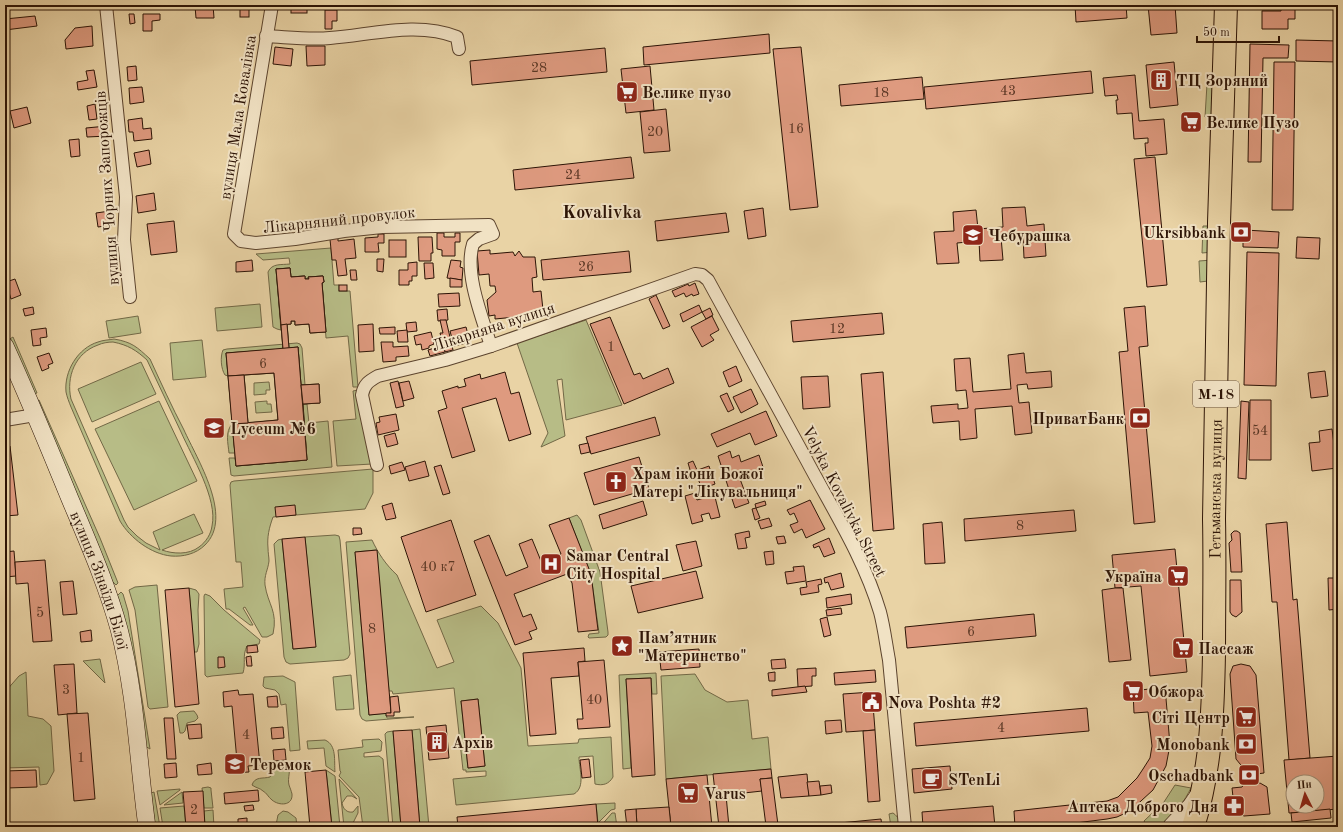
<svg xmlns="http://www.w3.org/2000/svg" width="1343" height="832" font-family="'Old Standard TT',serif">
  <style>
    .green { fill: #b7bc86; stroke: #726846; fill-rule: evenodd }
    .building { fill: #de9a7f; stroke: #2d1406; fill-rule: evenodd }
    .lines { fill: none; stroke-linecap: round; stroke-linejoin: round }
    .street-casing { stroke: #5c442e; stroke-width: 14 }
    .secondary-casing { stroke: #2d1406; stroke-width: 18 }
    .highway-casing { stroke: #2d1406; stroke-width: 24 }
    .street { stroke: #f1e2c4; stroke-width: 12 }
    .secondary { stroke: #f1e2c4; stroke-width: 17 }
    .highway { stroke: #e9d3a5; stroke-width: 22 }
    .labels { text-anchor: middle; stroke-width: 4; stroke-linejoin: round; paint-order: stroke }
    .number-label { font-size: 14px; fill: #593624 }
    .shield { fill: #f1e2c4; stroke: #68523f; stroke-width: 1 }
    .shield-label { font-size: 15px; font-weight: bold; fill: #2d1406 }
    .poi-label { font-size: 16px; font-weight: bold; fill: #2d1406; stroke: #f1e2c4; text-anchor: start }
    .street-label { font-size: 16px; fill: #2d1406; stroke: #f1e2c4 }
    .quarter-label { font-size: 18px; font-weight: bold; fill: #2d1406; stroke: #f1e2c4 }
  </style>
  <rect width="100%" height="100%" fill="#e9d3a5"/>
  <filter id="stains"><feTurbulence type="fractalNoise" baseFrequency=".005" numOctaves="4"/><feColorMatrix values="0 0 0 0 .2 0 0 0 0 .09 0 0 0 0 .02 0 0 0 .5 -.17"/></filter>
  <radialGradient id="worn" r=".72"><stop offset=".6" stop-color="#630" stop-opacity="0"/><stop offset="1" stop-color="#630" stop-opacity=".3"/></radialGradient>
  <g class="green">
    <polygon points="1214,83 1212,114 1209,117 1205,117 1207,84"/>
    <polygon points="1203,226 1209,226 1213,252 1202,253"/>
    <path d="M331,248L334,285H339V291H350L358,387H353L348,336L326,338L322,283L324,282L323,276L309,277V279H305L304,276L291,277L290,268L276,269L281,330L277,329L273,327L268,272C272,263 281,265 290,264L289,258L263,260L256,254Z"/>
    <polygon points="1212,260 1208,281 1200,282 1199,261"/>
    <polygon points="260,304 262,327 217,331 215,308"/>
    <polygon points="138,316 141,333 109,338 106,321"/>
    <polygon points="586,320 622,405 566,420 562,379 557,380 565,436 541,447 548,433 517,343"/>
    <polygon points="13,337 37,393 31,395 8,340"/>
    <path d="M114,339C132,342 137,347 150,359C161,383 172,407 184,430C197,459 234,517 205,545C196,554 183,557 171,556C151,554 130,538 120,521L71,407C69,402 67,397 66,392C64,371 78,348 98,342C103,340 109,340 114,339ZM113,342C128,345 136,350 147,360C158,384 170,408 181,432C192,457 218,499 212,526C211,534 206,542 199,547C189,555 173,554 162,550L203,533L194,514L153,532L160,550L146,543L137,536L128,527L124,520L71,399C66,377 75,353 98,345C102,343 108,342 113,342Z"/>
    <polygon points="202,340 206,377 173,380 170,343"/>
    <path d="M297,343L300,344L302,348L305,385H301L298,347L228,376L225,375C221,369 220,357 223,350L227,349Z"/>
    <polygon points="141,362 156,394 92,422 78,389"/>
    <polygon points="269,382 270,390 266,390 266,394 254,395 254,383"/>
    <polygon points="358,390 372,464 337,466 333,421 356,419 353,391"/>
    <polygon points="39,400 100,538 118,583 116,585 112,581 35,402"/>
    <polygon points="159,401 197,481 134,510 95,429"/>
    <polygon points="267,401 267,404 271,404 272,412 256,413 255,402"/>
    <polygon points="303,404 307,404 309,423 328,421 332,467 234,476 231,475 229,458 235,458 236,466 307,460"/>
    <path d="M232,424L235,453H229C228,443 225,432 232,424Z"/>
    <path d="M373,469V493L365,509L273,517C269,528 267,537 268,548C268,553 269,557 269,561C268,570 264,575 265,585C268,605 278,611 273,634L267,637H262L245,607L243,608L253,625H250L229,609H226L224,589L243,587L241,562H236L230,485L231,482L234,481Z"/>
    <polygon points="577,515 581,520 600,572 608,632 608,635 606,637 589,638 588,637 589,634 599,633 591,575 569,518"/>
    <polygon points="335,535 339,536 340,540 350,654 348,658 344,660 290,664 286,662 284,657 274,544 278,540 282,539 293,649 315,647 305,537"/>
    <path d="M372,540C378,553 386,565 397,575L437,668L454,662L437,620L481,606L498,623L521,668L528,746L578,743L579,739L611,737L613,777C609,784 603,786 595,784L593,756L579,757C579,769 586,787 574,794L456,805L453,779L486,776V771L466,772V770H463L454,688L393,694L392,691H389L376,550L355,552L369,715L386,713L387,718L414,717L366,721L362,719L360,715L346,542ZM478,699L485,766L468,768L461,701Z"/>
    <polygon points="157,585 168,707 150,709 148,707 135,610 129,590 135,587"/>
    <polygon points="189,588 196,590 199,594 198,610 199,644 197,652 194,652"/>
    <polygon points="121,592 123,594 128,611 150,749 145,746 117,596"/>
    <path d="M205,594L210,596L224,610L260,640L259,644L247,646C242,656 246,663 243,673L212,676L207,677L205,675L204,596Z"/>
    <polygon points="100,659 105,683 83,661"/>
    <polygon points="26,672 28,716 43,719 51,726 54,771 47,784 40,785 39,767 5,768 5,692 19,676"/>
    <polygon points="656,673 657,694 652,694 651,678 626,679 631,768 623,769 619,675"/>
    <polygon points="695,674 705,690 727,702 748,700 752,739 768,737 771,769 666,779 661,676"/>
    <polygon points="351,675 354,709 336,710 333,677"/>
    <polygon points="283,676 295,682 300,750 290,751 286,704 281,705 279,694 275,690 265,688 263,686 264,677"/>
    <polygon points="194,711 197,715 198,718 195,721 187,723 185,731 183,733 180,733 177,715 180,712"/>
    <polygon points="420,729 429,827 420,827 412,730"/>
    <polygon points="393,731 401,827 393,827 385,734 387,732"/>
    <polygon points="379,739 382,742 381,751 364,753 364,757 379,756 383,759 389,827 363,827 359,797 339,776 341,772 340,771 338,750 363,747 362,740"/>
    <path d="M325,740C337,745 334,761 335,772L326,766L324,748L308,749L307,741Z"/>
    <path d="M283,762L287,764C292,771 287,777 289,785C290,788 291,790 292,794C293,806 279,806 272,800C268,797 267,793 263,791C260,788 256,788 252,785C255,776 263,779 270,777L278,764Z"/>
    <polygon points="326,770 335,776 340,827 332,827"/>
    <path d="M339,779L357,799L352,796H347L342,803C343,809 347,813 353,812L358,806V813L351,827H344Z"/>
    <path d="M1175,785L1191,788C1186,798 1172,821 1162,826C1158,828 1152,827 1147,827L1144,821L1164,802Z"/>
    <polygon points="208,787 211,788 211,790 213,808 204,808 202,788"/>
    <polygon points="180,789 180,790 160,805 157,791"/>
    <polygon points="154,792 160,827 155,827 151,793"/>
    <polygon points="182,792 183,803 164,805"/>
    <polygon points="615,803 615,809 611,810 598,823 596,804"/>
    <polygon points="184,806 186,827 163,827 160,808"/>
    <polygon points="213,810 214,827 205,827 204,811"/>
    <polygon points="283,811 288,812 296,818 297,827 274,827 276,825 278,815"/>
    <polygon points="612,813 615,813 617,827 600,827"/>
    <path d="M893,813C899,817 899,821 900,827H891L889,814Z"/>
    <polygon points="1265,823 1285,827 1229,827 1230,826"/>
  </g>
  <g class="building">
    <polygon points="213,5 214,18 196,18 195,6"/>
    <rect x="240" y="5" width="9" height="12"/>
    <rect x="291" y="5" width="16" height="8"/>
    <polygon points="1075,5 1126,5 1127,18 1076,22"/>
    <polygon points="1148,5 1175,5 1177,33 1151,35"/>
    <rect x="1262" y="5" width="18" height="5"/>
    <polygon points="1281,8 1295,8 1295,19 1288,19 1288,29 1262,29 1262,11 1281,11"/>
    <polygon points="325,10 337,10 337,21 332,21 332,29 325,29"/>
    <polygon points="129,14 134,14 135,23 130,24"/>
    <polygon points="143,14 160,14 160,20 152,21 152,31 143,31"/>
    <polygon points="35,16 37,26 5,30 5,19"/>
    <polygon points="92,26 93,46 66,49 65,40 75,28"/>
    <polygon points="769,34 770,53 644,65 643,47"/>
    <polygon points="1296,40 1338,41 1338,62 1296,61"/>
    <polygon points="1250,44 1289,45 1288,58 1263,58 1261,162 1248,162"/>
    <polygon points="306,46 325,46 325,65 307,66"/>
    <polygon points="275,47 293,49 291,66 273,64"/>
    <polygon points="801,47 818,207 790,210 773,49"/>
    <polygon points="605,48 607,72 472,85 470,61"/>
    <polygon points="1174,62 1178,105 1150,108 1146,65"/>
    <polygon points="1274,62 1295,62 1293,210 1272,210"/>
    <polygon points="136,66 137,80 128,81 127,67"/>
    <polygon points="650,66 654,110 626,113 621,69"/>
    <polygon points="94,70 97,87 78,90 77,82 88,80 86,71"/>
    <polygon points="1091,71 1093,93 926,109 924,87"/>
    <polygon points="1135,75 1139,121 1164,119 1167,154 1146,156 1145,143 1148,143 1148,138 1134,139 1132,113 1117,114 1116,100 1118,100 1117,95 1105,96 1103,78"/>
    <polygon points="922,77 924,99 841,106 839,85"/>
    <polygon points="142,87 144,102 130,104 129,88"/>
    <polygon points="95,104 97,119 89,120 87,106"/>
    <polygon points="27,107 31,123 14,128 10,111"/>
    <polygon points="666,109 670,151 644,153 640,112"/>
    <polygon points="142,118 143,129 151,128 152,139 134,141 133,132 129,132 128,120"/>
    <polygon points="107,126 108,136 87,137 86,128"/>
    <polygon points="79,139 80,156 71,157 69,140"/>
    <polygon points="149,150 151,164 137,167 134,153"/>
    <polygon points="631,157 634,178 515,190 513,170"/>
    <polygon points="1155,157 1167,285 1147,287 1134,159"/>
    <polygon points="154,193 156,210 138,213 136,196"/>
    <polygon points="1025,207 1027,226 1044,224 1046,256 1024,258 1023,236 1001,237 1003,260 980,261 979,241 957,243 959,263 937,264 934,232 954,231 953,212 976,210 978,229 1003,227 1002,208"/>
    <polygon points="763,208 766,236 748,239 744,211"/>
    <polygon points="110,211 112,225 98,227 96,213"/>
    <polygon points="726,213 729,232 657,241 655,221"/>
    <polygon points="174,221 177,252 151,255 147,224"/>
    <polygon points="1245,230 1279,232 1278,248 1243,247 1243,241 1240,239 1239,236 1242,231"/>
    <polygon points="437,233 444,233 444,237 455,237 455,233 460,233 460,242 455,242 455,256 442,256 442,250 437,249"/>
    <polygon points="378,234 384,234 384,243 378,243 379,252 365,252 365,238 378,237"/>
    <polygon points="418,237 432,237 433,253 431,253 431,261 419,261"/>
    <polygon points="1297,237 1320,238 1319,259 1296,258"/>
    <polygon points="338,238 338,241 354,239 356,258 345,259 347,275 338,276 336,260 332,260 330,239"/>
    <rect x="389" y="240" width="17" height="17"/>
    <polygon points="490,250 490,254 513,252 515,256 519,251 523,257 535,257 537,277 532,278 533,292 541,291 543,310 537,311 537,319 527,320 526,316 495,319 495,315 489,316 487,300 496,292 495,286 490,286 489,274 479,275 477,251"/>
    <polygon points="629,251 631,272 543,280 541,260"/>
    <polygon points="1247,252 1279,253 1276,386 1244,385"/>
    <polygon points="377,259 384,259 383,272 377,271"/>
    <polygon points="252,260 253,271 236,272 236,262"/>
    <polygon points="451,260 461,261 460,267 463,268 462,280 447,278"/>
    <polygon points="417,262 417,276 412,276 412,281 409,281 409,285 399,285 399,270 408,270 408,263"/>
    <polygon points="424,263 433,263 434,278 425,279"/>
    <path d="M290,268L291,277L305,276V279H309L308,277L323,276L324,282L322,283L326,332L310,333L309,324L295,325V321H291V324H287L289,348L298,347L301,385L319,384L320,403L303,404L307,460L236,466L226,353L283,349L276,269ZM274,373L278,420L248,423L244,375Z"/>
    <polygon points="290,268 291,277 305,276 305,279 309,279 308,277 323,276 324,282 322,283 326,332 310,333 309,324 295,325 295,321 291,321 291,324 281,325 276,269"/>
    <polygon points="350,270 356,270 357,280 351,280"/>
    <polygon points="450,278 462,280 462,287 450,287"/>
    <polygon points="15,279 21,295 11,299 6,282"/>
    <polygon points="695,283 699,294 693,296 692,294 686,297 684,293 675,297 672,291 688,284 689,286"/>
    <rect x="339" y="285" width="8" height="6"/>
    <polygon points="459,293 460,306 439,307 438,294"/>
    <polygon points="656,295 670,326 663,329 649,299"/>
    <polygon points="699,305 702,312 683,322 680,314"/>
    <polygon points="1145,306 1148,346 1139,347 1155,522 1134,524 1119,352 1128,351 1124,308"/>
    <polygon points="33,307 34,314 25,316 23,309"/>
    <polygon points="710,308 713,315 706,319 702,312"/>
    <polygon points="447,309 448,320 438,321 437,310"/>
    <polygon points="882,313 884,334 793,342 791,321"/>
    <polygon points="712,316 719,330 710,335 714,340 702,347 691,327"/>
    <polygon points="610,317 634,375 640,373 643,379 668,368 674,383 624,404 590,324"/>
    <polygon points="440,320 446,320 453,350 445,352 440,333 443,333"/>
    <polygon points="416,322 417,331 407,332 406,323"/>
    <polygon points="287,324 289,348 283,349 281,325"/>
    <polygon points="373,324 374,351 359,352 358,325"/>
    <polygon points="395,327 395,334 380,334 379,328"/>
    <polygon points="466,327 470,342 454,346 450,331"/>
    <polygon points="46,328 47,337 40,338 41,345 33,346 31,330"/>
    <polygon points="407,330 408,342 398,342 397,331"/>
    <polygon points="431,332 434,344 429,346 429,348 422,350 421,344 416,345 414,336"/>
    <polygon points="442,340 445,352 430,356 428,350 438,347 436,342"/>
    <polygon points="381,342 393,342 393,347 408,346 409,356 396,357 396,361 383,362"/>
    <polygon points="298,347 307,460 236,466 232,424 278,420 274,373 228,376 226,353"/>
    <polygon points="49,353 53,363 48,365 49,368 42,371 37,357"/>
    <polygon points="1024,353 1026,373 1051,371 1052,387 1028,389 1027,384 1017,385 1019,403 1029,402 1032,433 1015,435 1012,406 975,409 977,438 960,440 959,421 933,423 931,406 958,404 958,409 968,408 966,390 956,391 954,359 970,358 973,392 1011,389 1008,355"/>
    <polygon points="736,366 742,381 729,387 723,372"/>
    <polygon points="1325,371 1328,396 1311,398 1308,373"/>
    <polygon points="505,372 511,394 519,392 531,434 509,441 496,398 462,408 475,451 452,458 438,411 447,408 442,391 458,386 458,388 466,386 464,379 480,374 481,379"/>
    <polygon points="883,372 894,529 873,531 861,374"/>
    <polygon points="244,375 248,423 232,424 228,376"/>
    <polygon points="828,376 830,407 803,409 801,377"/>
    <polygon points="398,381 404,406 396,408 390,383"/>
    <polygon points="409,381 414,398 403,401 399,383"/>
    <polygon points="319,384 320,403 303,404 301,385"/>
    <polygon points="751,389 758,404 741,413 733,397"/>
    <polygon points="727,393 734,409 728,412 720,396"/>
    <polygon points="1250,400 1271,400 1271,460 1249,460"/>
    <polygon points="1241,401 1249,402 1246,479 1238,478"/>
    <polygon points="766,411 777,436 755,445 750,433 717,447 711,434"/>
    <polygon points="396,414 399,430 378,435 376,423 380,422 379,417"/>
    <polygon points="655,417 660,435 591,454 586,437"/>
    <polygon points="1332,429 1337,468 1312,471 1309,443 1320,442 1319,431"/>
    <polygon points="395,433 398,444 387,447 384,436"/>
    <polygon points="588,443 590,452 581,454 579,445"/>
    <polygon points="5,446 10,446 18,515 5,516"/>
    <polygon points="730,451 732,458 739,455 741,462 759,455 764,470 740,479 749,503 735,508 718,456"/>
    <polygon points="639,457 649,489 594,505 584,473"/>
    <polygon points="425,461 429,476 409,481 405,467"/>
    <polygon points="693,461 697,470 691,473 688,463"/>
    <polygon points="402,462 405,470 391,474 389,466"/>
    <polygon points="441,465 450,493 443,495 434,467"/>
    <polygon points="709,466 715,484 702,489 695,471"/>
    <polygon points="713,489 720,517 711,519 709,513 701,515 703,521 692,524 685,496 695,493 697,500 704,498 702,492"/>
    <polygon points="810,500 825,529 806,538 802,529 794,533 790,525 798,522 794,513 790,515 787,510"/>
    <polygon points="643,501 647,515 603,529 599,515"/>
    <polygon points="765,501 766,505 756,508 755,504"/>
    <polygon points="392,503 396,518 386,520 382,506"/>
    <polygon points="295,505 296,515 276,517 275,507"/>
    <polygon points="756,508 760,518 755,520 752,509"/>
    <polygon points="1074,510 1076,531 965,541 964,519"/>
    <polygon points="569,518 591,574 598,630 578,632 572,583 567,574 514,594 523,617 531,614 537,629 529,632 532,639 515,645 474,541 489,535 506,576 528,567 519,544 532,539 541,561 561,554 549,525"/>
    <polygon points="769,518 772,526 761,529 758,521"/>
    <polygon points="451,520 476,595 426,612 401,537"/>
    <polygon points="942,522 945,563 925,564 923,524"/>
    <polygon points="1287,522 1293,600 1297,599 1310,758 1289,760 1277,602 1272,602 1266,524"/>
    <polygon points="353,528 361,528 362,534 353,535"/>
    <polygon points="749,531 750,537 745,538 747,548 738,549 735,534"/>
    <polygon points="1234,531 1237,531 1240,533 1242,572 1231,572 1229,543 1232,540 1231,534"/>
    <polygon points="784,536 786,543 778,544 776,537"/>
    <polygon points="305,537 316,647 293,649 282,539"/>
    <polygon points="829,538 835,553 824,557 819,546 814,548 813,545"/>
    <polygon points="696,541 702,566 683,571 676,545"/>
    <polygon points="1175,549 1187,672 1150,676 1141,586 1115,588 1112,555"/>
    <polygon points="377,550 391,713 369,715 355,552"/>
    <polygon points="14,551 16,576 5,577 5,552"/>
    <polygon points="773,551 774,564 766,565 764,552"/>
    <polygon points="45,560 52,641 33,642 28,583 16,584 15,562"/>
    <polygon points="804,566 806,581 787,584 785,572 794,571 793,567"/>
    <polygon points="696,571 703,598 638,613 631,586"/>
    <polygon points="841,573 844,587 831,590 828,582 825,583 824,578"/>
    <polygon points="1328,578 1338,578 1338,609 1329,610"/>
    <polygon points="821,579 822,584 818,585 819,592 801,595 800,588 807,587 806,582"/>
    <polygon points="1230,580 1241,580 1242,612 1236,617 1232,615 1230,612"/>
    <polygon points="73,581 77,614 63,615 60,582"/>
    <polygon points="189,588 199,704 175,707 165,590"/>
    <polygon points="1115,588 1123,588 1131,660 1109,662 1102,590"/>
    <polygon points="851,594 852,604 827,608 826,598"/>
    <polygon points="841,608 842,614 827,616 826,610"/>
    <polygon points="1034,614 1036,636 907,648 905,627"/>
    <polygon points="827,617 831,635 824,637 820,619"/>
    <polygon points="91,630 92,641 81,642 80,632"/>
    <polygon points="257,645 258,652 247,653 247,646"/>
    <polygon points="584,648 585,661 578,662 579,676 551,678 556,734 530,736 523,653"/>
    <polygon points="699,649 700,667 661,670 659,652"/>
    <polygon points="251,656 252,666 247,666 246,657"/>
    <polygon points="218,657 224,657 225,667 218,668"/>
    <polygon points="785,659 786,668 772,669 771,660"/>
    <polygon points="604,660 610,727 578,729 577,719 583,719 578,662"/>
    <polygon points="74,664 77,713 58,715 54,665"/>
    <polygon points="1241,664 1250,666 1256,675 1264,773 1249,775 1236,759 1230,674 1233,666"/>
    <polygon points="816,668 816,676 812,676 812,686 798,687 797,669"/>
    <polygon points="875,670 876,682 835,685 834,673"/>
    <polygon points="775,672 775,681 769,681 768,673"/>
    <polygon points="651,678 655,775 632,777 626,679"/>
    <polygon points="805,686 807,692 772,696 772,690"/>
    <polygon points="1165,687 1170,745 1166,766 1153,790 1130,811 1117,817 1107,819 1060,825 1037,827 1015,827 1014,811 1107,801 1118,797 1137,778 1143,769 1150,758 1152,746 1148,712 1134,713 1133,691"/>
    <polygon points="238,690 239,695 253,694 260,765 248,766 249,772 230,773 229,762 237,761 232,706 224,707 223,692"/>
    <polygon points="872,692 875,730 846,732 843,694"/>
    <polygon points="277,696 278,707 268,707 267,697"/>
    <polygon points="398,696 400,712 394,712 394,716 386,716 386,713 391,713 390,697"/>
    <polygon points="478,699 485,766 468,768 461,701"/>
    <polygon points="1087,708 1089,731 916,746 914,723"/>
    <polygon points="88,713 95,799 74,801 67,714"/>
    <polygon points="164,718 173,718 176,759 167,759"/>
    <polygon points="841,720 842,732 826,734 825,721"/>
    <polygon points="201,724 202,738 189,739 187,725"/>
    <polygon points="446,725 449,758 429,760 426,727"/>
    <polygon points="283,727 284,738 272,739 271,728"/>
    <polygon points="412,730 420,827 401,827 393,731"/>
    <polygon points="875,730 880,801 868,802 863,731"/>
    <polygon points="285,749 286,760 274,761 273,750"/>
    <path d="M1338,756V809L1289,813L1284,760ZM1293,782H1317V806H1293Z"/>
    <polygon points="589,759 591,777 582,778 580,760"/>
    <polygon points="176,763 177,777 165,778 164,764"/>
    <polygon points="211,763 212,774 198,775 197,765"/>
    <polygon points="950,766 952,789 914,793 912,769"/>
    <polygon points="771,769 772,778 760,779 762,791 726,795 729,827 719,827 713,774"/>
    <polygon points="36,770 37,787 7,788 7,792 5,793 5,771"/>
    <polygon points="326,770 332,827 310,827 305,772"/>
    <polygon points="807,774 809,796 781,798 778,777"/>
    <polygon points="707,775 712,827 671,827 666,779"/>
    <polygon points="772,778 778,825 766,826 760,779"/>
    <polygon points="819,781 821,795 809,796 807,782"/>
    <polygon points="1245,783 1260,783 1267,787 1270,814 1244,816 1238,813 1234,806 1232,788 1242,787"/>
    <polygon points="831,785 832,793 821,795 820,786"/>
    <polygon points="258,790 259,801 225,804 224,793"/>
    <polygon points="203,791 205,827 186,827 183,792"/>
    <polygon points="596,804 598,827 458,827 457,817"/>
    <polygon points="253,805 254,810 245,811 244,806"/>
    <polygon points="993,806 995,827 923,827 922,812"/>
    <polygon points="669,807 671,827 627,827 637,826 636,809"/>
    <polygon points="636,809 637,826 627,827 625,810"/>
    <polygon points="1330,809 1331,818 1292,822 1291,813"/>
    <polygon points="247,818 247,823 238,824 238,819"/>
    <polygon points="881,819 882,827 798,827"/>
  </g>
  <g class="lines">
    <g class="street-casing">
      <g id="street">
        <polyline points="106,5 126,197 124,240 130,297"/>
        <path d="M272,5L234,234L241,241L256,243L295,239L344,231L382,227L489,225L493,234L479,239L473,244C464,273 482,317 491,346"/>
        <path d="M266,36C287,37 309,40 330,38C371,35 417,21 457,37L459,49"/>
        <polyline points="5,420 35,415"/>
        <path d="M377,465L362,395C364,384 369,381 378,376L445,360L491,346L695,274L702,275L708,280C741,340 774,401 807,461C833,510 864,558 880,612C884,627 886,644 889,660L905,827"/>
      </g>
    </g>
    <g class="secondary-casing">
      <g id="secondary">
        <path id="s1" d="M5,346C28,396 49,448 70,499C88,542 107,585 119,629C136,694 138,761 147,827"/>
        <polyline points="1171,827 1191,806 1200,793"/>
      </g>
    </g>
    <g class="highway-casing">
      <g id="highway">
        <path id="s2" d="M1193,827C1211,769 1213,713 1214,653C1214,608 1215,563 1214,519L1219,223L1226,5"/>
      </g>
    </g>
    <use href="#street" class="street"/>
    <use href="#secondary" class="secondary"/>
    <use href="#highway" class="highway"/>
  </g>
  <defs>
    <g id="building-square" transform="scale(1.15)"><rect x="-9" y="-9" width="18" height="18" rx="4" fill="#8f2418" stroke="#f1e2c4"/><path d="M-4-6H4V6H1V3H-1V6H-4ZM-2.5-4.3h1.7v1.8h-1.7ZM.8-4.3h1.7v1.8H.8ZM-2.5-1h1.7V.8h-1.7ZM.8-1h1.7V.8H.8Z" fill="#fff"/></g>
    <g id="supermarket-square" transform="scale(1.15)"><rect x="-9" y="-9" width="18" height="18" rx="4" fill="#8f2418" stroke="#f1e2c4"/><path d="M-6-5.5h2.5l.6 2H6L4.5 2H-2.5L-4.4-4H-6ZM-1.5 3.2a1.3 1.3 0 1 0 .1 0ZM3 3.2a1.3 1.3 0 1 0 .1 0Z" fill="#fff"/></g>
    <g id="bank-square" transform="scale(1.15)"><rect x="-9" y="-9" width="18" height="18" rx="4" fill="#8f2418" stroke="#f1e2c4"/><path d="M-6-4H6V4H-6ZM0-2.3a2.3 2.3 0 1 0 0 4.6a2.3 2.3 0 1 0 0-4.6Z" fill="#fff"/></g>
    <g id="school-square" transform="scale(1.15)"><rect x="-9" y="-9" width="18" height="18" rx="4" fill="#8f2418" stroke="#f1e2c4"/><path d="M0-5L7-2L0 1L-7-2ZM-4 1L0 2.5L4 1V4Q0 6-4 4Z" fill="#fff"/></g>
    <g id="church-square" transform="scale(1.15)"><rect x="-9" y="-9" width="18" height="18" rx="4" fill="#8f2418" stroke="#f1e2c4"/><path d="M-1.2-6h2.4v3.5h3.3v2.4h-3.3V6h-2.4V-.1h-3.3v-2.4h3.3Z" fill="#fff"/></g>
    <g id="hospital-square" transform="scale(1.15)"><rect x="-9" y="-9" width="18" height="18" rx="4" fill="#8f2418" stroke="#f1e2c4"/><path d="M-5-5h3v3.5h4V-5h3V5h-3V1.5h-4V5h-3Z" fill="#fff"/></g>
    <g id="sight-square" transform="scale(1.15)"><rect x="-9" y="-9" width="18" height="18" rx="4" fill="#8f2418" stroke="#f1e2c4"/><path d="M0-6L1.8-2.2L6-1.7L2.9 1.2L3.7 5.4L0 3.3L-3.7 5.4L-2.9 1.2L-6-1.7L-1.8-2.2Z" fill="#fff"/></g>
    <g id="civic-square" transform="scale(1.15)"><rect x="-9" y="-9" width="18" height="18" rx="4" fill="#8f2418" stroke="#f1e2c4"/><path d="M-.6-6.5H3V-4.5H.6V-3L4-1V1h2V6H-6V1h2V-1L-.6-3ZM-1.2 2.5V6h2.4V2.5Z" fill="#fff"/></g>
    <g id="cafe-square" transform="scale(1.15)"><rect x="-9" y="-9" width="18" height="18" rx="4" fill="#8f2418" stroke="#f1e2c4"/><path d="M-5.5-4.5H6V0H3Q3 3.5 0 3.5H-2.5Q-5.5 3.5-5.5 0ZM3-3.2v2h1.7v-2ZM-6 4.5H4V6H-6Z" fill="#fff"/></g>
    <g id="pharmacy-square" transform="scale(1.15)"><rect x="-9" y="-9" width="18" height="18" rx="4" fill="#8f2418" stroke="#f1e2c4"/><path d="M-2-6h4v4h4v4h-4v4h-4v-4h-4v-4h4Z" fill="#fff"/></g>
  </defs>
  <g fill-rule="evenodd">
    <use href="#building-square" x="1161" y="80"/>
    <use href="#supermarket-square" x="627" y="92"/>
    <use href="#supermarket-square" x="1191" y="122"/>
    <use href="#bank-square" x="1241" y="232"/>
    <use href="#school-square" x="973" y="235"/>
    <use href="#bank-square" x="1140" y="418"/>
    <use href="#school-square" x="214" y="428"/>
    <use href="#church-square" x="616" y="482"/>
    <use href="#hospital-square" x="551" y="564"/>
    <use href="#supermarket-square" x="1178" y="576"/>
    <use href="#sight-square" x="622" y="646"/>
    <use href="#supermarket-square" x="1183" y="648"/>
    <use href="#supermarket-square" x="1133" y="691"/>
    <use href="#civic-square" x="872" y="702"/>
    <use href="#supermarket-square" x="1246" y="717"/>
    <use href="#building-square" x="437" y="742"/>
    <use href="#bank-square" x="1246" y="744"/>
    <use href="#school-square" x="235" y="764"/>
    <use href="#bank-square" x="1249" y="775"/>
    <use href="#cafe-square" x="932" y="779"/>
    <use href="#supermarket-square" x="688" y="793"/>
    <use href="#pharmacy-square" x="1234" y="806"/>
  </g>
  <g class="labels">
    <g class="number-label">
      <text x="539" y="72">28</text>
      <text x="1008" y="95">43</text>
      <text x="881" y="97">18</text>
      <text x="796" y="133">16</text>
      <text x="655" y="136">20</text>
      <text x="573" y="179">24</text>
      <text x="586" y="271">26</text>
      <text x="837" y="333">12</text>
      <text x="611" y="351">1</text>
      <text x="263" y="368">6</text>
      <text x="1260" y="435">54</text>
      <text x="1020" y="530">8</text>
      <text x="438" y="571">40 к7</text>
      <text x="40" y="617">5</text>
      <text x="372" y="633">8</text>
      <text x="971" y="636">6</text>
      <text x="66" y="694">3</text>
      <text x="594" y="704">40</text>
      <text x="1001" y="732">4</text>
      <text x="246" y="739">4</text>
      <text x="81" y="762">1</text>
      <text x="194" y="814">2</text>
    </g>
    <rect class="shield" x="1193" y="381" width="46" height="26" rx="3"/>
    <g class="shield-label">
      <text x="1216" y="399">М-18</text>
    </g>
    <g class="poi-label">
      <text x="1176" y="86">ТЦ Зоряний</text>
      <text x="642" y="98">Велике пузо</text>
      <text x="1206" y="128">Велике Пузо</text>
      <text x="1226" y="238" text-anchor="end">Ukrsibbank</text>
      <text x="988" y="241">Чебурашка</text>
      <text x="1124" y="424" text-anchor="end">ПриватБанк</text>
      <text x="230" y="434">Lyceum №6</text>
      <text x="632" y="479">Храм ікони Божої<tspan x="632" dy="18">Матері "Лікувальниця"</tspan></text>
      <text x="566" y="561">Samar Central<tspan x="566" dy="18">City Hospital</tspan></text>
      <text x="1162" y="582" text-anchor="end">Україна</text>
      <text x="638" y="643">Пам’ятник<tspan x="638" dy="18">"Материнство"</tspan></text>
      <text x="1198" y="654">Пассаж</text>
      <text x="1148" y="697">Обжора</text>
      <text x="888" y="708">Nova Poshta #2</text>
      <text x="1230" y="723" text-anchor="end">Сіті Центр</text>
      <text x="452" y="748">Архів</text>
      <text x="1230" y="750" text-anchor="end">Monobank</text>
      <text x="250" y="770">Теремок</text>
      <text x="1234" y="781" text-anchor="end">Oschadbank</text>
      <text x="948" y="785">STenLi</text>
      <text x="704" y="799">Varus</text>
      <text x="1218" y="812" text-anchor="end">Аптека Доброго Дня</text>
    </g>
    <g class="street-label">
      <text transform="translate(237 117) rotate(-81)" y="6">вулиця Мала Ковалівка</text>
      <text transform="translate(106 188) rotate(-94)" y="6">вулиця Чорних Запорожців</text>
      <text transform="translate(339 219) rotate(-6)" y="6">Лікарняний провулок</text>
      <text transform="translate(493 326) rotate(-18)" y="6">Лікарняна вулиця</text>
      <text dy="6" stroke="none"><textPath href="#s2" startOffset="340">Гетьманська вулиця</textPath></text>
      <text transform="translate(845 501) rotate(63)" y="6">Velyka Kovalivka Street</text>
      <text dy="6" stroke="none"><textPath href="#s1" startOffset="253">вулиця Зінаїди Білої</textPath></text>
    </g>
    <g class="quarter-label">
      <text x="602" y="218">Kovalivka</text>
    </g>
  </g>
  <rect width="1343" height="832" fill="none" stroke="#e9d3a5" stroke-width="20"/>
  <rect x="6" y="6" width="1331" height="820" fill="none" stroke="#2d1406" stroke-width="2"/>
  <rect x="10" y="10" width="1323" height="812" fill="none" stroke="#2d1406"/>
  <g transform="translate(1305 794) rotate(355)"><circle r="19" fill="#f1e2c4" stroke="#a39078"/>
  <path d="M0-3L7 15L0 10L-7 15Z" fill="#8f2418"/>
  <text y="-6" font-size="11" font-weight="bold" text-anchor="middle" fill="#2d1406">Пн</text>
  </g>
  <path d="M1197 36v6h82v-6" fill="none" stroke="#2d1406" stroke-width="2"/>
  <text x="1203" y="36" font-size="12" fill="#2d1406" stroke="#f1e2c4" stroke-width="3" paint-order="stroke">50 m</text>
  <rect width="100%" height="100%" filter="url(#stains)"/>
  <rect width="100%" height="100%" fill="url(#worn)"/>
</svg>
